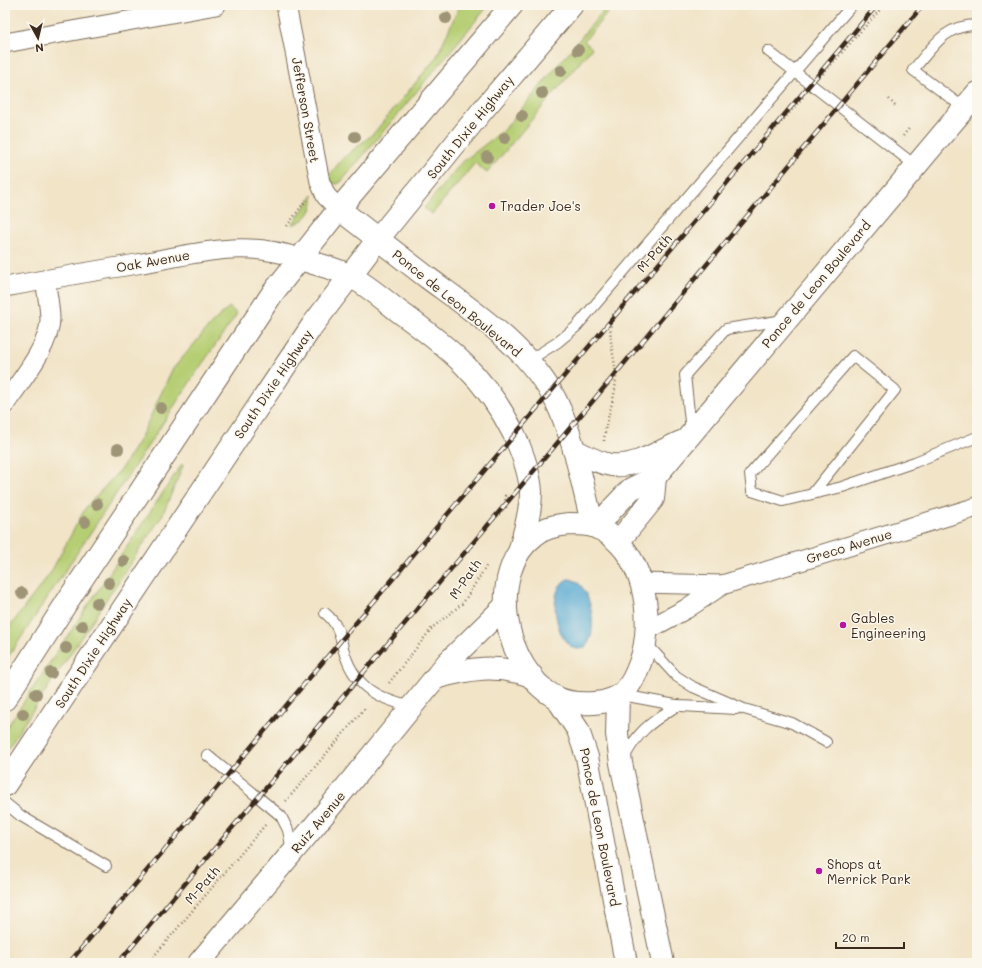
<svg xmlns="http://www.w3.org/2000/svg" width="982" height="968" font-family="Mali,sans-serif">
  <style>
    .green { fill: #b6ce73; stroke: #787c48 }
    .water { fill: #56a9d2; stroke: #486a78 }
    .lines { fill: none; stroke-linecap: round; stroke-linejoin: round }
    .service-casing { stroke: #7b6b59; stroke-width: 12 }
    .minor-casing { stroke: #7b6b59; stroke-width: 21 }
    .tertiary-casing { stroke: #7b6b59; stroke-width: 24 }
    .trunk-casing { stroke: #7b6b59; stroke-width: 24 }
    .path { stroke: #7b6b59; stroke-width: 2.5; stroke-dasharray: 1 3; stroke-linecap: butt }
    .service { stroke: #fff; stroke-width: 10 }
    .minor { stroke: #fff; stroke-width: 19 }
    .tertiary { stroke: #fff; stroke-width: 22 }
    .trunk { stroke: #fff; stroke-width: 22 }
    .rail-casing { stroke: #3b2a1e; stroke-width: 4.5 }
    .rail { stroke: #fbf7ec; stroke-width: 3; stroke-dasharray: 9; stroke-linecap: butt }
    .tree { fill: #9e9476 }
    .poi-dot { fill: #b5179e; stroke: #fbf7ec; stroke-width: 1.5 }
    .labels { text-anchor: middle; stroke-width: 3; stroke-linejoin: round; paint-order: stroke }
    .street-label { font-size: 13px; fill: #3b2a1e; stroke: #fbf7ec }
    .poi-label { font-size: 13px; fill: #3b2a1e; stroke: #fbf7ec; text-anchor: start }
  </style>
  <rect width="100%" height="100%" fill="#fbf7ec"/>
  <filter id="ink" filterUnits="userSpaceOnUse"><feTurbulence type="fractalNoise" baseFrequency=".025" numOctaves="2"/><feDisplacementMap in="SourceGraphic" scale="8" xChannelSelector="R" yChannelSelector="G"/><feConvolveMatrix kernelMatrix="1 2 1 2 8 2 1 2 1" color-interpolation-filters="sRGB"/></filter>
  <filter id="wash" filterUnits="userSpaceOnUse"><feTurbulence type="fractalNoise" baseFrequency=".012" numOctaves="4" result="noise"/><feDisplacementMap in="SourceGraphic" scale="16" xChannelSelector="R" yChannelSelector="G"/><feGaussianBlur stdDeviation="0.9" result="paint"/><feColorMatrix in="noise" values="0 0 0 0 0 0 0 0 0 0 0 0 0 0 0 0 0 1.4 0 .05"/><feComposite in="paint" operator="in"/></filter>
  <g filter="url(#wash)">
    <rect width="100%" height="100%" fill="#f1e4c7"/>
    <g class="green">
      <polygon points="460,5 489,5 341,182 337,184 332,183 328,177 343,158 373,134 436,58"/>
      <polygon points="608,5 614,5 584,41 592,48 487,173 475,163 432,214 424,208 461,163 504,130"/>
      <path d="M313,195C314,211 307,220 292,225Z"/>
      <polygon points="229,307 237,314 198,370 5,662 5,633 51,572 86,507 120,470 130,455 140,439 172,370 211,324"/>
      <polygon points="182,464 183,466 162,516 5,752 5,730"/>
    </g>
    <path class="water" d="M568,579C593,578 602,646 580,649C557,652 544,588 568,579Z"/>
  </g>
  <g filter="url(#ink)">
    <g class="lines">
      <g class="service-casing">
        <g id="service">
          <polyline points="768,51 916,166"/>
          <path d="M964,108L913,70C933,47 944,25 977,25"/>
          <polyline points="528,361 558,342 576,327 852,5"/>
          <polyline points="691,431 685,375 726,329 784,320"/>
          <polyline points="812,494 895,390 853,356 750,474 752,491 783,501 842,487 915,462 977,437"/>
          <path d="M325,613C337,623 340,633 343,648C353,686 375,698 412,707"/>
          <polyline points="646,643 676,676 693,687 744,709 792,723 826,742"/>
          <polyline points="622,695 681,706 736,709"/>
          <polyline points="207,755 281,816 288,830 292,851"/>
          <path d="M624,758C640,728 651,723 678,705"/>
          <polyline points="5,803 21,816 106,866"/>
        </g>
      </g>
      <g class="minor-casing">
        <g id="minor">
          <polyline points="286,5 320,182 326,196 339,209"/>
          <polyline points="5,43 216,5"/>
          <path d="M5,287C49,279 93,271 137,264C194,254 244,238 301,259"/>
          <path d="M5,404C20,381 49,348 50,320C50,306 47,293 45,280"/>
          <polyline points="640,583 722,585"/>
          <polyline points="647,630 686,609 722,585 977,507"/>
        </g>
      </g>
      <g class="tertiary-casing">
        <g id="tertiary">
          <path d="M339,209C369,232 398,255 428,278C474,312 529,348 556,401C575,440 582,484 593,526"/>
          <path d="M301,259C317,265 336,268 350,276C367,285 382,298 397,310C447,346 486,377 514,434C522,452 530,472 531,492C531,511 525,530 520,549"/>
          <path d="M574,450C586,456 598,463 611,465C635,468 660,451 681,442"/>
          <path d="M569,524C578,524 588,524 596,527C644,547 656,619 640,663C631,688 622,701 594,703C581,704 567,703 555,697C504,669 485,572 535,535C545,527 558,525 569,524Z"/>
          <polyline points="597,528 613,508 631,489 655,477 977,93"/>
          <polyline points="618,542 653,499 655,477"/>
          <path d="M435,678C470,668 496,664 532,676"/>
          <polyline points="556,697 578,730 587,757 626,963"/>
          <polyline points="618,697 617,734 621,763 663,963"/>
          <polyline points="199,963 312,829 448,662 506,605"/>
        </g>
      </g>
      <g class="trunk-casing">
        <g id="trunk">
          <polyline points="5,699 74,591 272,294 339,209 512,5"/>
          <polyline points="5,785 312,326 378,239 482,111 572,5"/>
        </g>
      </g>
      <g class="path">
        <polyline points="823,74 884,5"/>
        <polyline points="889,99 897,108"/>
        <polyline points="903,136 910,127"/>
        <polyline points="287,226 306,200"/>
        <path d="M604,441C605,419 616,399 616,377C615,356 607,338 612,316L803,97"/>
        <polyline points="506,508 505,496 509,495"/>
        <polyline points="389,683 432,628 463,603 487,565"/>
        <polyline points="286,801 366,707"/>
        <polyline points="148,963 266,824"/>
      </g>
      <use href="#service" class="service"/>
      <use href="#minor" class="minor"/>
      <use href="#tertiary" class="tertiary"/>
      <use href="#trunk" class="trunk"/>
      <g class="rail-casing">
        <g id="rail">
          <polyline points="69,963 877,5"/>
          <polyline points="118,963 597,396 923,5"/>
        </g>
      </g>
      <use href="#rail" class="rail"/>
    </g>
    <g class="tree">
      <circle cx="446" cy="18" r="6"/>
      <circle cx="578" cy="50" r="6"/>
      <circle cx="561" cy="71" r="6"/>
      <circle cx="542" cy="93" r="6"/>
      <circle cx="522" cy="116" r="6"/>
      <circle cx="355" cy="137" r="6"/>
      <circle cx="505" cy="138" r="6"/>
      <circle cx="487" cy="157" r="6"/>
      <circle cx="161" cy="408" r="6"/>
      <circle cx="118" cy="449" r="6"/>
      <circle cx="97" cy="504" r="6"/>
      <circle cx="85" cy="522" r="6"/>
      <circle cx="124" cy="561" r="6"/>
      <circle cx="109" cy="583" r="6"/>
      <circle cx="22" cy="593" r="6"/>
      <circle cx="97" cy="603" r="6"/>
      <circle cx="82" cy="626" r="6"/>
      <circle cx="66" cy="648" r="6"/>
      <circle cx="51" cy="673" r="6"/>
      <circle cx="36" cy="694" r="6"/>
      <circle cx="23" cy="714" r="6"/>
    </g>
  </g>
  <g class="poi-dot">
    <circle cx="492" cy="206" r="4"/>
    <circle cx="843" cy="625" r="4"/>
    <circle cx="819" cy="871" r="4"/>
  </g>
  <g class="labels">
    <g class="street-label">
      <text transform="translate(306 110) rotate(80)" y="5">Jefferson Street</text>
      <text transform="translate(470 127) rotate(-51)" y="5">South Dixie Highway</text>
      <text transform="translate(654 253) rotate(-49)" y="5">M-Path</text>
      <text transform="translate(153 261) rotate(-10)" y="5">Oak Avenue</text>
      <text transform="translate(816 284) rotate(-50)" y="5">Ponce de Leon Boulevard</text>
      <text transform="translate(457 303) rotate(39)" y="5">Ponce de Leon Boulevard</text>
      <text transform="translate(273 384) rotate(-56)" y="5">South Dixie Highway</text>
      <text transform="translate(849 546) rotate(-17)" y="5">Greco Avenue</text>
      <text transform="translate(465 579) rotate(-55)" y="5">M-Path</text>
      <text transform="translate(93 653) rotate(-57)" y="5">South Dixie Highway</text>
      <text transform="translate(318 822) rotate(-50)" y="5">Ruiz Avenue</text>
      <text transform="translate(600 827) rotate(79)" y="5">Ponce de Leon Boulevard</text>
      <text transform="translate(202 885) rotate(-49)" y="5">M-Path</text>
    </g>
    <g class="poi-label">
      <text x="500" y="211">Trader Joe's</text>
      <text x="851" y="623">Gables<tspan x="851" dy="15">Engineering</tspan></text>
      <text x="827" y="869">Shops at<tspan x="827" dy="15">Merrick Park</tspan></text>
    </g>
  </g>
  <rect width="982" height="968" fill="none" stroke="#fbf7ec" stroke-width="20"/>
  <g transform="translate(38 38) rotate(172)" stroke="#fbf7ec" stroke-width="3" paint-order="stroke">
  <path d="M0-3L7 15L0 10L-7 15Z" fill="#3b2a1e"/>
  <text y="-6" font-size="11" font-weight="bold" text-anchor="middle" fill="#3b2a1e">N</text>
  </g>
  <path d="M836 942v6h68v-6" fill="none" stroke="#3b2a1e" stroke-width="2"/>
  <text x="842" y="942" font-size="12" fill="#3b2a1e" stroke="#fbf7ec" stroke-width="3" paint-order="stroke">20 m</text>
</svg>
